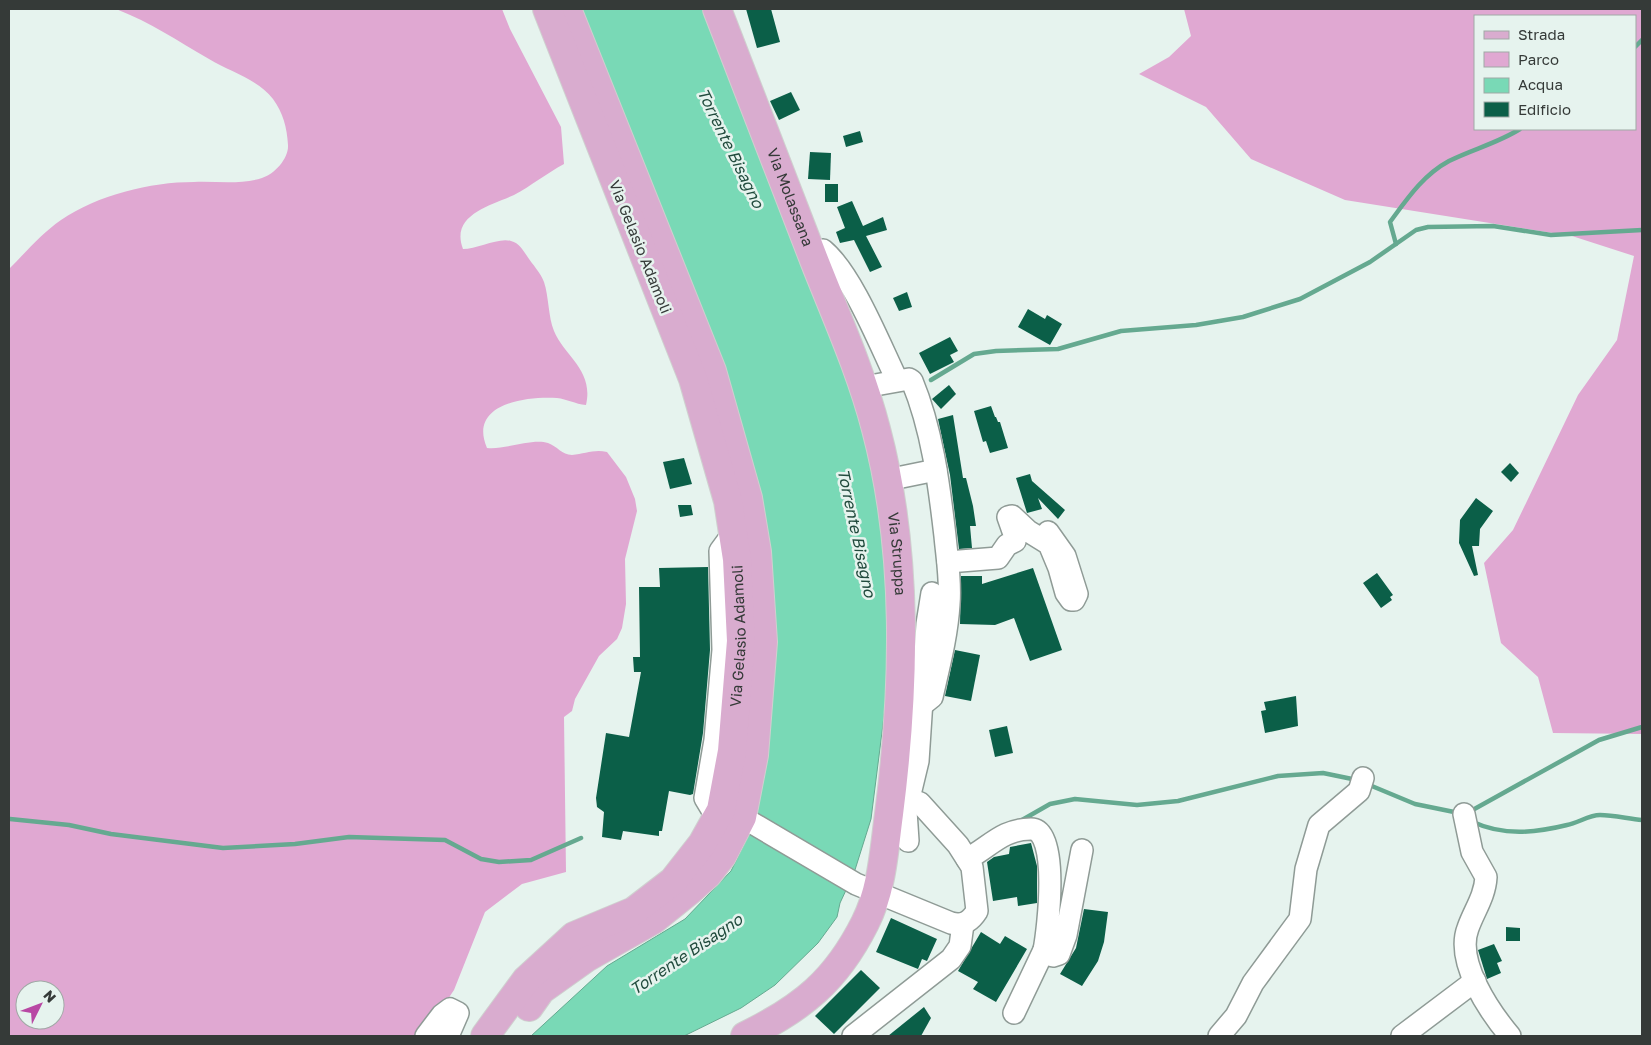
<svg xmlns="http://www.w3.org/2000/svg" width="1651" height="1045" font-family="'Golos Text',sans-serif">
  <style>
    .green { fill: #e0a8d2; fill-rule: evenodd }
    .water { fill: #79d9b6; stroke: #65a990 }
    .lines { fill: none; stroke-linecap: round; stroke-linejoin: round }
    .stream { stroke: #65a990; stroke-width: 4.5 }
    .building { fill: #0b5f48 }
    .minor-casing { stroke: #8f9b96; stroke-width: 24 }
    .major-casing { stroke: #cfd0cf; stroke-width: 30 }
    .minor { stroke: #fff; stroke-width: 21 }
    .major { stroke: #d9accf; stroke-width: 28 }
    .labels { text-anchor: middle; stroke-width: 5; stroke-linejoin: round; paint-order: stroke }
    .street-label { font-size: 15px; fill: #353a38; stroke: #e6f3ee }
    .water-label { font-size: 16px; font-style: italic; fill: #214b3d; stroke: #e6f3ee }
  </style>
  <rect width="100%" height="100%" fill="#e6f3ee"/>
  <g class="green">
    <path d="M116,9H502L510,29L561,127L564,164C547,173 531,186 514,195C490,206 450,215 463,249C477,249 499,237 511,241C519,243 523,250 527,256C532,264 541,273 544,282C549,297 548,316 554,331C565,357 594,370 586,405C575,404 567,399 557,398C525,396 468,404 487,448C505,450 532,438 548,443C557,446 562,455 572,455C585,454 594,449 607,452L626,477L635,499L637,511L625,559L626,604L622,628L617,639L599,656L575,699L572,711L564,717L566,872L522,884L485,912L454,990L423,1036H9V269C25,253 42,233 61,220C98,195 150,182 194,182C217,181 240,185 262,178C275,174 289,158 288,145C287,127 283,113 273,99C258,79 230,72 209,59C176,40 152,23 116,9ZM25,990H55V1020H25Z"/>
    <path d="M1184,9H1642V734L1553,733L1538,677L1501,643L1484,563L1513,530L1578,395L1617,340L1634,256L1572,236L1345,200L1251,159L1206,107L1139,74L1169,57L1191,36ZM1475,16H1635V129H1475Z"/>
  </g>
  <polygon class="water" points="582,9 702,9 851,383 878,495 890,595 889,677 871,819 854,873 840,903 837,917 818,943 775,985 741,1008 684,1036 531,1036 607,966 685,919 731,871 748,836 760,790 775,658 642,163"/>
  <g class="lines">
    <g class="stream">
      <polyline points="1635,47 1642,40"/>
      <path d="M1396,244L1390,222C1407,199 1423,175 1449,161C1473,149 1498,143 1520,129"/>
      <polyline points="931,380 974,354 996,351 1058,349 1121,331 1196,325 1243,317 1300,299 1370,262 1416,230 1428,227 1493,226 1551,235 1642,230"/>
      <polyline points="1367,784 1415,804 1459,813"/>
      <polyline points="1469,812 1599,740 1642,727"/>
      <polyline points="10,819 69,825 111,834 223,848 295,844 349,837 445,840 481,859 499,862 531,860 581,838"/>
      <polyline points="1022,820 1050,804 1075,799 1137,805 1178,801 1278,776 1323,773 1357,780"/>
      <path d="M1473,822C1503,836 1535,833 1567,825C1578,823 1589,815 1600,815C1614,815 1629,819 1642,820"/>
    </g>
  </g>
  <g class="building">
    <polygon points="746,9 771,9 780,42 757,48"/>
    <polygon points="791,92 800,110 779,120 770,101"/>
    <polygon points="860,131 863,142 846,147 843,136"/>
    <polygon points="810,152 831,153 830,180 808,179"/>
    <rect x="825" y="184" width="13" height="18"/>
    <polygon points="852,201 863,226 883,217 887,230 866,236 882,267 870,272 854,240 840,243 836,232 845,228 837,207"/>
    <polygon points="907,292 912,307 899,311 893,298"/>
    <polygon points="1028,309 1045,319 1047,315 1062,324 1050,345 1018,327"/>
    <polygon points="950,337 958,351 950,355 954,362 930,374 919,353"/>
    <polygon points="949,385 956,394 941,409 932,399"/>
    <polygon points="991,406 995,417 996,417 998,422 1000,422 1008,448 990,453 986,441 983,442 974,411"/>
    <polygon points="953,415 963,478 966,478 973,506 976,526 970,526 972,548 959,549 950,475 938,419"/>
    <polygon points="684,458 692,484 670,489 663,462"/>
    <polygon points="1510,463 1519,473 1511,482 1501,472"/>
    <polygon points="1030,474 1032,481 1065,510 1058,519 1038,498 1042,509 1027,513 1016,478"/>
    <polygon points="1476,498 1493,511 1480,529 1479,546 1472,546 1478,575 1474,576 1459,543 1460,520"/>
    <polygon points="678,505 691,505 693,515 680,517"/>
    <polygon points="708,567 710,650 703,733 693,794 690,795 669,791 662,831 659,831 659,836 623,831 621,840 602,837 604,812 597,807 596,798 606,733 629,737 641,672 634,672 633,657 640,657 639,587 660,587 659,568"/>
    <polygon points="1033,568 1062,650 1030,661 1014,618 995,625 960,624 961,576 982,576 982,584"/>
    <polygon points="1377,573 1393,595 1390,597 1392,600 1381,608 1363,583"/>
    <polygon points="955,650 980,655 971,701 945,696"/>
    <polygon points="1296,696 1298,726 1265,733 1261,711 1266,710 1264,702"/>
    <polygon points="1007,726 1013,753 995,757 989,730"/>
    <polygon points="1031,843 1037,866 1037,903 1018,906 1017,897 993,901 987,862 994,857 1009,854 1010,847"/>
    <polygon points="1084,909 1108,912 1104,942 1098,961 1082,986 1060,974 1076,948"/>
    <polygon points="891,918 937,939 927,961 922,959 918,969 876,952"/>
    <polygon points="1506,927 1520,928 1520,941 1506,941"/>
    <polygon points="981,932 1000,944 1005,936 1027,949 996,1002 973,989 978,982 958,971"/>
    <polygon points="1494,944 1502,961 1497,963 1501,973 1487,979 1478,950"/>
    <polygon points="861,970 880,988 834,1034 815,1016"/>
    <polygon points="924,1007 931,1018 921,1036 888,1036"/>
  </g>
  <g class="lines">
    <g class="minor-casing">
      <g id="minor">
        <path d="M811,252L823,250C852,274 880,345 897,380"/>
        <path d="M864,387L909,379L912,381C932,429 939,484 945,536C947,558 951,581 949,604C947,636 939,666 932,697L922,705"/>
        <polyline points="887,480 936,470"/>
        <polyline points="948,562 998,558 1007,545 1015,541 1014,534 1008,517 1012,516 1028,531 1049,544 1059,568 1066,593 1071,600 1074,600 1077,594 1065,556 1048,532"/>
        <path d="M1464,814L1472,852L1486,877C1485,896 1474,911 1468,928C1455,962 1490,1012 1510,1036"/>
        <path d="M742,817L856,884L951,923C963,926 970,922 977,911L972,867L958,845L920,803L892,793"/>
        <polyline points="717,818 705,798 715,740 723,650 720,551 731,536"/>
        <polyline points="908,841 906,811 918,761 927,624 932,593"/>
        <path d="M967,859C990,847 1002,829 1031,829C1060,829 1048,930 1044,950L1046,954L1053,956L1059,954L1066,935L1082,850"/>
        <polyline points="1014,1013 1044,950"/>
        <polyline points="426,1036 442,1015 450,1009 458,1013 448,1036"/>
        <polyline points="853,1036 951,959 960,946 963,924"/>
        <polyline points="1219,1036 1236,1016 1253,983 1300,919 1306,869 1319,825 1359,791 1363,778"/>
        <polyline points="1402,1036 1475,981"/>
      </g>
    </g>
    <g class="major-casing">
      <g id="major">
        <path id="s1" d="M717,9C750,93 782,177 814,260C836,316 861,371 876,429C909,553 905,688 889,814C884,851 882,890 865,923C836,981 802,1008 745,1036"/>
        <polyline points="529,1007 541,990 586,958 653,920 689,891 708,874 722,856 742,817 754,755 763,642 757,552 748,498 712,371 567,9"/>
        <path id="s2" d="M485,1036L526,980L574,936L634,911L673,881L702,844L721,810L732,751L741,641L737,559L728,501L693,379L547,9"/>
      </g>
    </g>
    <use href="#minor" class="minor"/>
    <use href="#major" class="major"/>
  </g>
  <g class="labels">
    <g class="street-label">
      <text dy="5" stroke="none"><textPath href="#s1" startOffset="202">Via Molassana</textPath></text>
      <text transform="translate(640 247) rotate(68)" y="5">Via Gelasio Adamoli</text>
      <text dy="5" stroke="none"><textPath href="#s1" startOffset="576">Via Struppa</textPath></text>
      <text dy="5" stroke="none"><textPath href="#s2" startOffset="510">Via Gelasio Adamoli</textPath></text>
    </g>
    <g class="water-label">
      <text transform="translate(731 148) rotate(64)" y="6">Torrente Bisagno</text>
      <text transform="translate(857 533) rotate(78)" y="6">Torrente Bisagno</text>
      <text transform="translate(686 954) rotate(-34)" y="6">Torrente Bisagno</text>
    </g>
  </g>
  <rect width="1651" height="1045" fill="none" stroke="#353a38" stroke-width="20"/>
  <rect x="1474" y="15" width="162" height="115" fill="#e6f3ee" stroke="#9fa9a5"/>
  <rect x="1484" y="31" width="25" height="8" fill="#d9accf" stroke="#9fa9a5"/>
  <text x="1518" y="40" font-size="15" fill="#353a38">Strada</text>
  <rect x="1484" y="52" width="25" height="15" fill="#e0a8d2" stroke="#9fa9a5"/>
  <text x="1518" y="65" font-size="15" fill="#353a38">Parco</text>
  <rect x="1484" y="78" width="25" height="15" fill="#79d9b6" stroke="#9fa9a5"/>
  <text x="1518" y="90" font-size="15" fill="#353a38">Acqua</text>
  <rect x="1484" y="102" width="25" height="15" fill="#0b5f48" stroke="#9fa9a5"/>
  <text x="1518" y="115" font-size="15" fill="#353a38">Edificio</text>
  <g transform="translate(40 1005) rotate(48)"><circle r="24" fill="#e6f3ee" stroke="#9fa9a5"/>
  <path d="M0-4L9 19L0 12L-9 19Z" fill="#b848a4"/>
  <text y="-8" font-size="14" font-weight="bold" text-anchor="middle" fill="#353a38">N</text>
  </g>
</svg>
